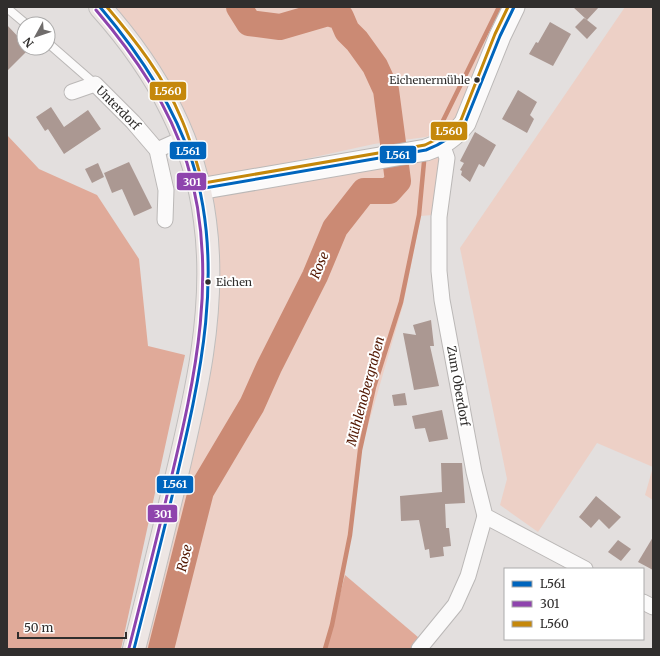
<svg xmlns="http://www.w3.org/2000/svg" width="660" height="656" font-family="Merriweather,serif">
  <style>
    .green { fill: #edd0c6 }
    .forest { fill: #e0aa99 }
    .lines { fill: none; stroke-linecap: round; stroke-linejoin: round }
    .stream { stroke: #cb8a74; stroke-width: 4.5 }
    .river { stroke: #cb8a74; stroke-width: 26 }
    .building { fill: #ab9892 }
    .lane-casing { stroke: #bbb8b7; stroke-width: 10 }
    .street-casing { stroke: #bbb8b7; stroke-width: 17 }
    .secondary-casing { stroke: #bbb8b7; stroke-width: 23 }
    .primary-casing { stroke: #c0bebd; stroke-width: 24 }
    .lane { stroke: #fbfafa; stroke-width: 8 }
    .street { stroke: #fbfafa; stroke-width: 15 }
    .secondary { stroke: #fbfafa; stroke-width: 21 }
    .primary { stroke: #ede6e4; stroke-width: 22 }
    .bus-1-casing { stroke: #fff; stroke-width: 6 }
    .bus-2-casing { stroke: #fff; stroke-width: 6 }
    .bus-3-casing { stroke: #fff; stroke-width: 6 }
    .bus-1 { stroke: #0065bd; stroke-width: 3 }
    .bus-2 { stroke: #8e44ad; stroke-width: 3 }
    .bus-3 { stroke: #c5880b; stroke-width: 3 }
    .bus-dot { fill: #302e2d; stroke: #fff; stroke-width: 1.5 }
    .labels { text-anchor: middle; stroke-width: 4; stroke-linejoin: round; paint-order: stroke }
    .bus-label { font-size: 11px; fill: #302e2d; stroke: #fff; text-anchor: end }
    .street-label { font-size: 12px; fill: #302e2d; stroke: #fff }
    .water-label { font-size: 13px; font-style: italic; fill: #531802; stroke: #fff }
    .line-badge { stroke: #fff; stroke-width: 1.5 }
    .badge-label { font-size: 11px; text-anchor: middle; font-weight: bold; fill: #fff }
  </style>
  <rect width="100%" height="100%" fill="#e3dfde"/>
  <g class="green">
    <polygon points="109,7 504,7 460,111 448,129 426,137 374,144 205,181"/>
    <polygon points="625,7 653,7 653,500 645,495 653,467 597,443 538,532 500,505 507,479 460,248"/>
    <polygon points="435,152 440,160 432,215 421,216 403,305 361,450 345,575 326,649 142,649 177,497 208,194"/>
  </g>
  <g class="forest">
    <polygon points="7,135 39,169 97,195 139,259 148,346 185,355 121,649 7,649"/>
    <polygon points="345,575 432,649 326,649"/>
  </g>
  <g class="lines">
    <g class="stream">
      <polyline points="436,135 499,7"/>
      <polyline points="325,649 332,625 350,535 360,450 374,387 401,302 419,215 424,162"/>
    </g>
    <polyline class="river" points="161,649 201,491 252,405 269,367 315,276 335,228 364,191 389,191 398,181 386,90 375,66 357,41 347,31 341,17 328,13 280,27 249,23 239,7"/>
  </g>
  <g class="building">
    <polygon points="573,7 599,7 587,20 597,28 587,39 575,27 584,18 587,20"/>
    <polygon points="550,22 571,34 553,66 529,54 536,42 538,43"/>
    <polygon points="7,25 24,43 24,48 30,48 7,71"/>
    <polygon points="518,90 537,102 530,115 534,119 527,133 502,119"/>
    <polygon points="51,107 64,127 88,110 101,129 64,154 48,129 45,131 36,117"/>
    <polygon points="475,132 496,145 484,167 479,164 470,182 461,175 462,171 460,170 464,163 460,161"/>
    <polygon points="129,162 152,208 134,216 122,189 112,193 104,173"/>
    <polygon points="98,163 104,177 92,183 85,169"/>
    <polygon points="431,320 434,346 430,346 439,386 414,390 403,333 416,335 413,325"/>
    <polygon points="405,393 407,405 394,406 392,395"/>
    <polygon points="442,410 448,439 429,442 425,428 415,429 412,416"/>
    <polygon points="441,463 462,463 465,503 445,504 446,528 449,528 451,546 443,547 444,556 430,558 429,549 425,550 419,520 401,521 400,496 442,492"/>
    <polygon points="596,496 621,517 609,529 599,519 591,528 579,517"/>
    <polygon points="653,537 653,570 638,562"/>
    <polygon points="618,540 631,549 621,561 608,552"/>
  </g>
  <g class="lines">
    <g class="lane-casing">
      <g id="lane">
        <polyline points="7,8 26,24"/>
        <polyline points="48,43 95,84"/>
      </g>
    </g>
    <g class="street-casing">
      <g id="street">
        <polyline points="72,92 95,84 133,122 157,150 166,190 165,220"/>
        <polyline points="442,144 447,158 439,217 439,271 442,300 474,472 485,516 585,569"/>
        <polyline points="157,150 184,138"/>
        <polyline points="643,602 653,607"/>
        <polyline points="419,649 455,605 468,576 485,516"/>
      </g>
    </g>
    <g class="secondary-casing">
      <path id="secondary" d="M199,189L426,150C443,144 454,137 465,123L500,36L514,7"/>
    </g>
    <g class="primary-casing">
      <path id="primary" d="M100,7C154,67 195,139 205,221C217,310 195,400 174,487C161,541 148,595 134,649"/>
    </g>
    <use href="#lane" class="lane"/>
    <use href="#street" class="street"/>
    <use href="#secondary" class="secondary"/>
    <use href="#primary" class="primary"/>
    <g class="bus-1-casing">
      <g id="bus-1">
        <path d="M100,7C139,53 173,103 192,161C226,267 200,379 175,484C162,539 148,594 134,649"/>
        <path d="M199,189L426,150C442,144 454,136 465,123L500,36L514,7"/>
      </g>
    </g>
    <g class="bus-2-casing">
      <path id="bus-2" d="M96,10C135,56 169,105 187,163C220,269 195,379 170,483C157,538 143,593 129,648"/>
    </g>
    <g class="bus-3-casing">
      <g id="bus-3">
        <path d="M107,7C136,41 164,77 181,118C191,140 197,164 204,188"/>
        <polyline points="198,184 425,145 445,135 461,120 495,34 508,7"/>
      </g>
    </g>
    <use href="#bus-1" class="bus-1"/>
    <use href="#bus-2" class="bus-2"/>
    <use href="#bus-3" class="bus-3"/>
  </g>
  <g class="bus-dot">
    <circle cx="477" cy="80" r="3.5"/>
    <circle cx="208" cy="282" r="3.5"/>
  </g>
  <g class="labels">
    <g class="bus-label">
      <text x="470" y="84">Eichenermühle</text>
      <text x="216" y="286" text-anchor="start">Eichen</text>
    </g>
    <g class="street-label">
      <text transform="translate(118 108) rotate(45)" y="4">Unterdorf</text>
      <text transform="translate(458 386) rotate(80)" y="4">Zum Oberdorf</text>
    </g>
    <g class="water-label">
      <text transform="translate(319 265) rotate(-67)" y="5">Rose</text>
      <text transform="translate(365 391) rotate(-75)" y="5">Mühlenobergraben</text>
      <text transform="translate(184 558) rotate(-76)" y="5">Rose</text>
    </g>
  </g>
  <g class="line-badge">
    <rect x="149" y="81" width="38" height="20" rx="4" fill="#c5880b"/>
    <rect x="430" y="121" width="38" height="20" rx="4" fill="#c5880b"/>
    <rect x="169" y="141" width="38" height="19" rx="4" fill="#0065bd"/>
    <rect x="379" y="145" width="38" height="19" rx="4" fill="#0065bd"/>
    <rect x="176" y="172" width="31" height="19" rx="4" fill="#8e44ad"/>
    <rect x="156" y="475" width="38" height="19" rx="4" fill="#0065bd"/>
    <rect x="147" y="504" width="31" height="19" rx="4" fill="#8e44ad"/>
  </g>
  <g class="badge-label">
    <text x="168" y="95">L560</text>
    <text x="449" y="135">L560</text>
    <text x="188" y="155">L561</text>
    <text x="398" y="159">L561</text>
    <text x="192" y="186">301</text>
    <text x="175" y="488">L561</text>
    <text x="163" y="518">301</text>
  </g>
  <rect width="660" height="656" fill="none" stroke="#302e2d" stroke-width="16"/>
  <rect x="504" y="568" width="140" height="72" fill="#ffffff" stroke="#acabab"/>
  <rect x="512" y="581" width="20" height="6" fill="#0065bd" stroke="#acabab"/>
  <text x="540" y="588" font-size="12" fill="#302e2d">L561</text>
  <rect x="512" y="601" width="20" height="6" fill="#8e44ad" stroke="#acabab"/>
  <text x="540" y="608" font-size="12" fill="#302e2d">301</text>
  <rect x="512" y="621" width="20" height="6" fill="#c5880b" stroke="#acabab"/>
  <text x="540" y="628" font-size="12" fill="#302e2d">L560</text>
  <g transform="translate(36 36) rotate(230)"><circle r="19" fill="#ffffff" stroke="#acabab"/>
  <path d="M0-3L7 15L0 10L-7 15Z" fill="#6f6c6b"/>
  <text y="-6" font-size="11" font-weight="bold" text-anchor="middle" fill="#302e2d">N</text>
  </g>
  <path d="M18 632v6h108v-6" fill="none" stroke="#302e2d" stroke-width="2"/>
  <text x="24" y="632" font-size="12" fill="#302e2d" stroke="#ffffff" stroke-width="3" paint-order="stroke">50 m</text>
</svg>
